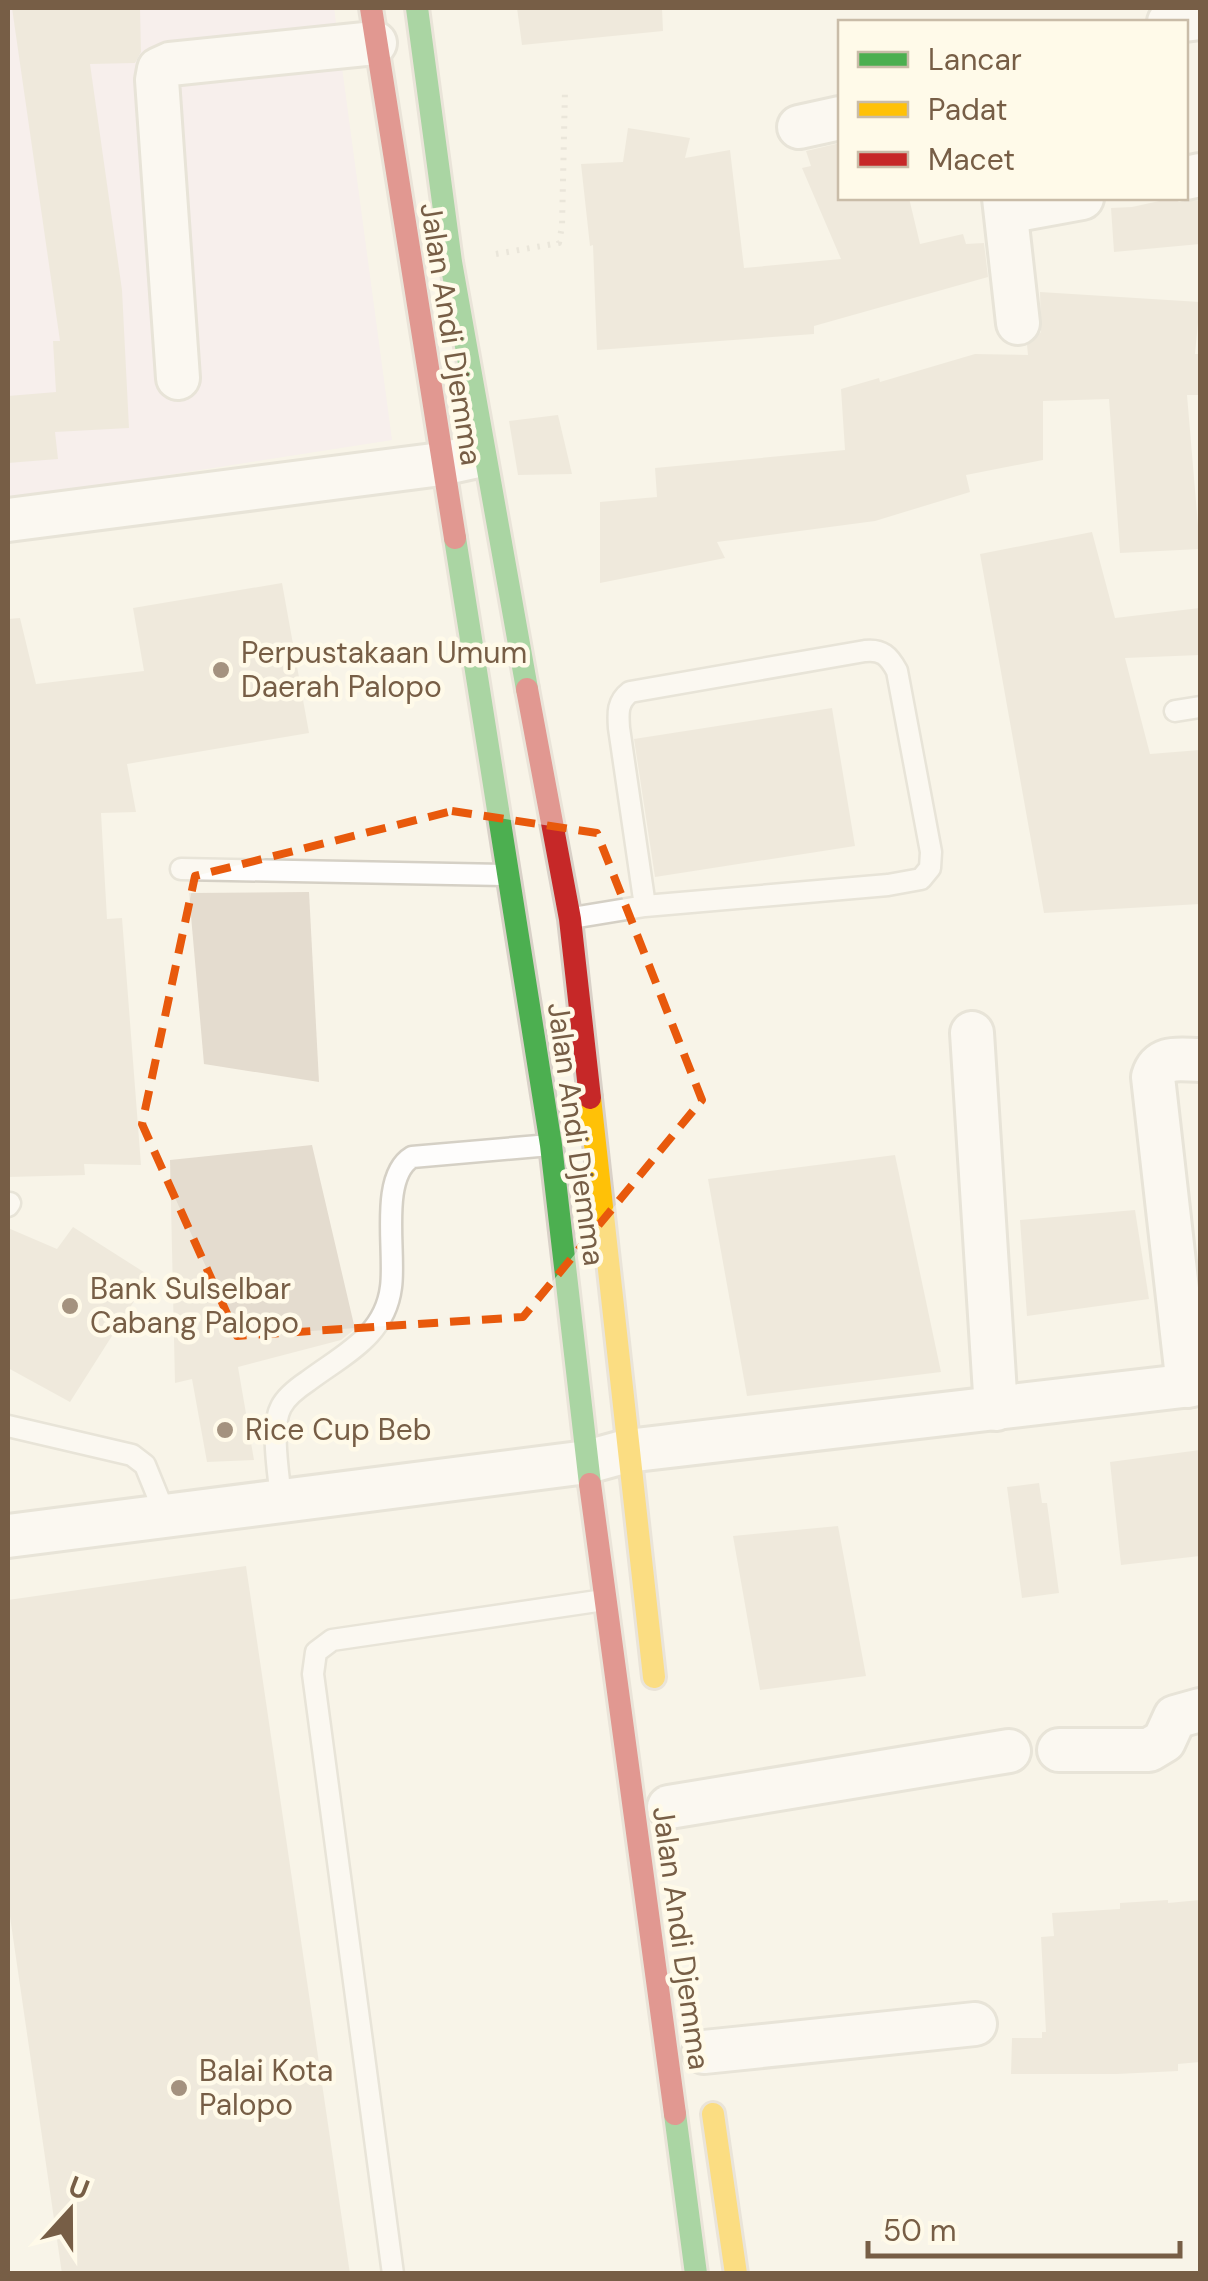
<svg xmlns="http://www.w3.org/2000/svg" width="1208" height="2281" font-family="'DM Sans',sans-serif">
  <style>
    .education { fill: #f6e8f2 }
    .building { fill: #e4dccf }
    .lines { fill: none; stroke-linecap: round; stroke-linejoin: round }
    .lane-casing { stroke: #d5d0c5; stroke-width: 25 }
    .street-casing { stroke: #d5d0c5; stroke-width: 48 }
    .fast-casing { stroke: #d9d1c8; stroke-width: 28 }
    .slow-casing { stroke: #d9d1c8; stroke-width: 28 }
    .jam-casing { stroke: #d9d1c8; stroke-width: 28 }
    .path { stroke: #dad4cb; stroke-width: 6; stroke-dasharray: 2.5 8; stroke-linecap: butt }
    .lane { stroke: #fefdfc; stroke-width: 20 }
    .street { stroke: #fefdfc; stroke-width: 42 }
    .fast { stroke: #4caf50; stroke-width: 22 }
    .slow { stroke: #ffc107; stroke-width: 22 }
    .jam { stroke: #c62828; stroke-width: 22 }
    .marked { fill: none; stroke: #e8590c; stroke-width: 8; stroke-dasharray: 20 12; stroke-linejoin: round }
    .poi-dot { fill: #a4927f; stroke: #fffae9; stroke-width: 4 }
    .labels { text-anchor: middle; stroke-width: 9; stroke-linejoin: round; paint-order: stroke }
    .street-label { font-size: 30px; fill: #775e46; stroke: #fffae9 }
    .poi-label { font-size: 30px; fill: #775e46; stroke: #fffae9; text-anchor: start }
  </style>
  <rect width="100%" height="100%" fill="#f8f4e8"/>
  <polygon class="education" points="8,8 334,8 392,440 8,500"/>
  <g class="building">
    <polygon points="12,8 140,8 141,52 135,63 90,64 122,290 129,428 55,432 58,459 8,463 8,396 56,392 53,341 60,341"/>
    <polygon points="517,8 662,8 663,31 522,45"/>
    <polygon points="628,128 690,138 685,158 730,150 744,268 841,259 802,168 811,166 806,151 840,143 840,198 909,198 920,244 963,234 966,244 984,243 988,277 814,326 814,334 597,350 593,245 590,246 581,164 623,162"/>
    <polygon points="1173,198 1179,202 1200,200 1200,244 1114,252 1111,208 1132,207"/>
    <polygon points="1040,292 1200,302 1195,354 1200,354 1199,395 1187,395 1200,549 1120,553 1109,399 1043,401 1043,460 966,475 970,492 875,521 717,542 725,558 600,583 600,502 657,497 655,468 845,450 841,389 879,378 880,382 975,354 1028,355 1027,345 1041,332"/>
    <polygon points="558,415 572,474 518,475 509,421"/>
    <polygon points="1092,532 1115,618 1200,608 1200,655 1125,658 1150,754 1200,750 1200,904 1044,913 980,554"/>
    <polygon points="282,583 309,733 127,764 136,812 101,813 107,919 122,918 141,1165 84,1164 85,1175 8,1177 8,619 20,618 36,684 144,671 133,608"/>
    <polygon points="832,708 855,846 655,877 634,739"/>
    <polygon points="309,892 319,1082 204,1064 189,893"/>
    <polygon points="312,1145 355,1329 341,1340 238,1367 254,1460 207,1462 192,1379 175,1383 170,1160"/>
    <polygon points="895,1155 941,1372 747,1396 708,1179"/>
    <polygon points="1135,1210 1149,1299 1027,1316 1020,1220"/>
    <polygon points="73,1227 150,1276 70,1402 8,1368 8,1228 57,1249"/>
    <polygon points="1200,1450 1200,1556 1121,1565 1110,1462"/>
    <polygon points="1039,1483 1042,1503 1047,1503 1059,1593 1022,1598 1007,1487"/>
    <polygon points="838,1526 866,1676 760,1690 733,1536"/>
    <polygon points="246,1566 350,2274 62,2274 8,1903 8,1600"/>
    <polygon points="1168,1900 1168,1903 1200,1900 1200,2062 1178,2064 1178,2071 1117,2074 1011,2074 1012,2038 1042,2038 1042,2032 1046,2032 1041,1937 1054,1936 1052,1913 1120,1909 1120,1903"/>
  </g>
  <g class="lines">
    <g class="lane-casing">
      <g id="lane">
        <polyline points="1175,711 1200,707"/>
        <polyline points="181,869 504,875"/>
        <path d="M572,918L645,906L888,885L921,879L930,868L931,852L897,671C889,656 882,649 865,651L630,692C617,702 618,713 619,728L645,906"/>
        <polyline points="8,1206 10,1203"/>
        <polyline points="8,1426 132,1455 145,1465 165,1514"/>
        <path d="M281,1499C279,1476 270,1427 281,1407C286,1397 299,1387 308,1381C344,1354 385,1336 391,1287C396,1252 379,1177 412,1157L550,1145"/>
        <polyline points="393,2274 313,1674 316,1652 332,1640 604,1600"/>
      </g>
    </g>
    <g class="street-casing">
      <g id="street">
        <polyline points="1169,22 1200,18"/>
        <polyline points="799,127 840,118"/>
        <polyline points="1186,178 1200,175"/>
        <polyline points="1004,198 1018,323"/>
        <polyline points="1006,212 1082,198"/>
        <polyline points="178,378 157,80 159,69 170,64 375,43"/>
        <polyline points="8,520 441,464 473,457"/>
        <polyline points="972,1033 996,1409"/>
        <path d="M1188,1386L1153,1077C1160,1054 1181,1060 1200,1060"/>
        <polyline points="8,1536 587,1462 627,1451 1200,1384"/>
        <polyline points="1059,1750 1149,1750 1164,1741 1175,1717 1200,1710"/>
        <polyline points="669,1807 1009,1751"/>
        <polyline points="704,2052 975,2024"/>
      </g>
    </g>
    <g class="fast-casing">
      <g id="fast">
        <polyline points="417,8 451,262 527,689"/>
        <polyline points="455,538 551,1145 590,1484"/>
        <polyline points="675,2114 696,2274"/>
      </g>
    </g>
    <g class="slow-casing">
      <g id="slow">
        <polyline points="590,1098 654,1677"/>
        <polyline points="713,2114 736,2274"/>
      </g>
    </g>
    <g class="jam-casing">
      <g id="jam">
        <polyline points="371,8 455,538"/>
        <polyline points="527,689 570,919 590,1098"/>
        <polyline points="590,1484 675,2114"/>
      </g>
    </g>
    <polyline class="path" points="496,254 559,243 562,226 565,90"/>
    <use href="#lane" class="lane"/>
    <use href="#street" class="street"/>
    <use href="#fast" class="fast"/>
    <use href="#slow" class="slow"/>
    <use href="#jam" class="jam"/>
  </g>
  <path d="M0 0H1208V2281H0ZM452,811L597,833L702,1100L523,1317L237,1336L142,1124L195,876Z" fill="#f8f4e8" fill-opacity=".55" fill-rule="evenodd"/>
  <path class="marked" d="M452,811L597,833L702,1100L523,1317L237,1336L142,1124L195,876Z"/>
  <g class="poi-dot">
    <circle cx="221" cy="670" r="10"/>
    <circle cx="70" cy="1306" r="10"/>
    <circle cx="225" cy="1430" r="10"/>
    <circle cx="179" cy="2088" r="10"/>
  </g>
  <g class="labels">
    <g class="street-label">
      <text transform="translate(451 334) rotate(81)" y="10">Jalan Andi Djemma</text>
      <text transform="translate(576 1134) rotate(82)" y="10">Jalan Andi Djemma</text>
      <text transform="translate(681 1938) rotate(82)" y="10">Jalan Andi Djemma</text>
    </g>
    <g class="poi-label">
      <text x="241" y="663">Perpustakaan Umum<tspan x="241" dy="34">Daerah Palopo</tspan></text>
      <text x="90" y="1299">Bank Sulselbar<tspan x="90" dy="34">Cabang Palopo</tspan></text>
      <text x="245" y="1440">Rice Cup Beb</text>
      <text x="199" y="2081">Balai Kota<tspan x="199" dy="34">Palopo</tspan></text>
    </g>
  </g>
  <rect width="1208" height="2281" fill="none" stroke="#775e46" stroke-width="20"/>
  <rect x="838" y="20" width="350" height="180" fill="#fffae9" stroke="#c9bca8" stroke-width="2.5"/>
  <rect x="858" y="52" width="50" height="15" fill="#4caf50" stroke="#c9bca8" stroke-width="2.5"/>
  <text x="928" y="70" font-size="30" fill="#775e46">Lancar</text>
  <rect x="858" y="102" width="50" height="15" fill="#ffc107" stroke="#c9bca8" stroke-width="2.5"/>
  <text x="928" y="120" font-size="30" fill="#775e46">Padat</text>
  <rect x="858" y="152" width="50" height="15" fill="#c62828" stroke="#c9bca8" stroke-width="2.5"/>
  <text x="928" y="170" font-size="30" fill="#775e46">Macet</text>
  <g transform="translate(70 2211) rotate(21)" stroke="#fffae9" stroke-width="8" paint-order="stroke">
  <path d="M0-8L18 38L0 25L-18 38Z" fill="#775e46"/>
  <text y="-15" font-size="28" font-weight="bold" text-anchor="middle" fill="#775e46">U</text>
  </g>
  <path d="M868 2241v15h312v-15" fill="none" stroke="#775e46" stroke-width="5"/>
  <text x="883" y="2241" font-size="30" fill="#775e46" stroke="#fffae9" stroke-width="8" paint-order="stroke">50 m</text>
</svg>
